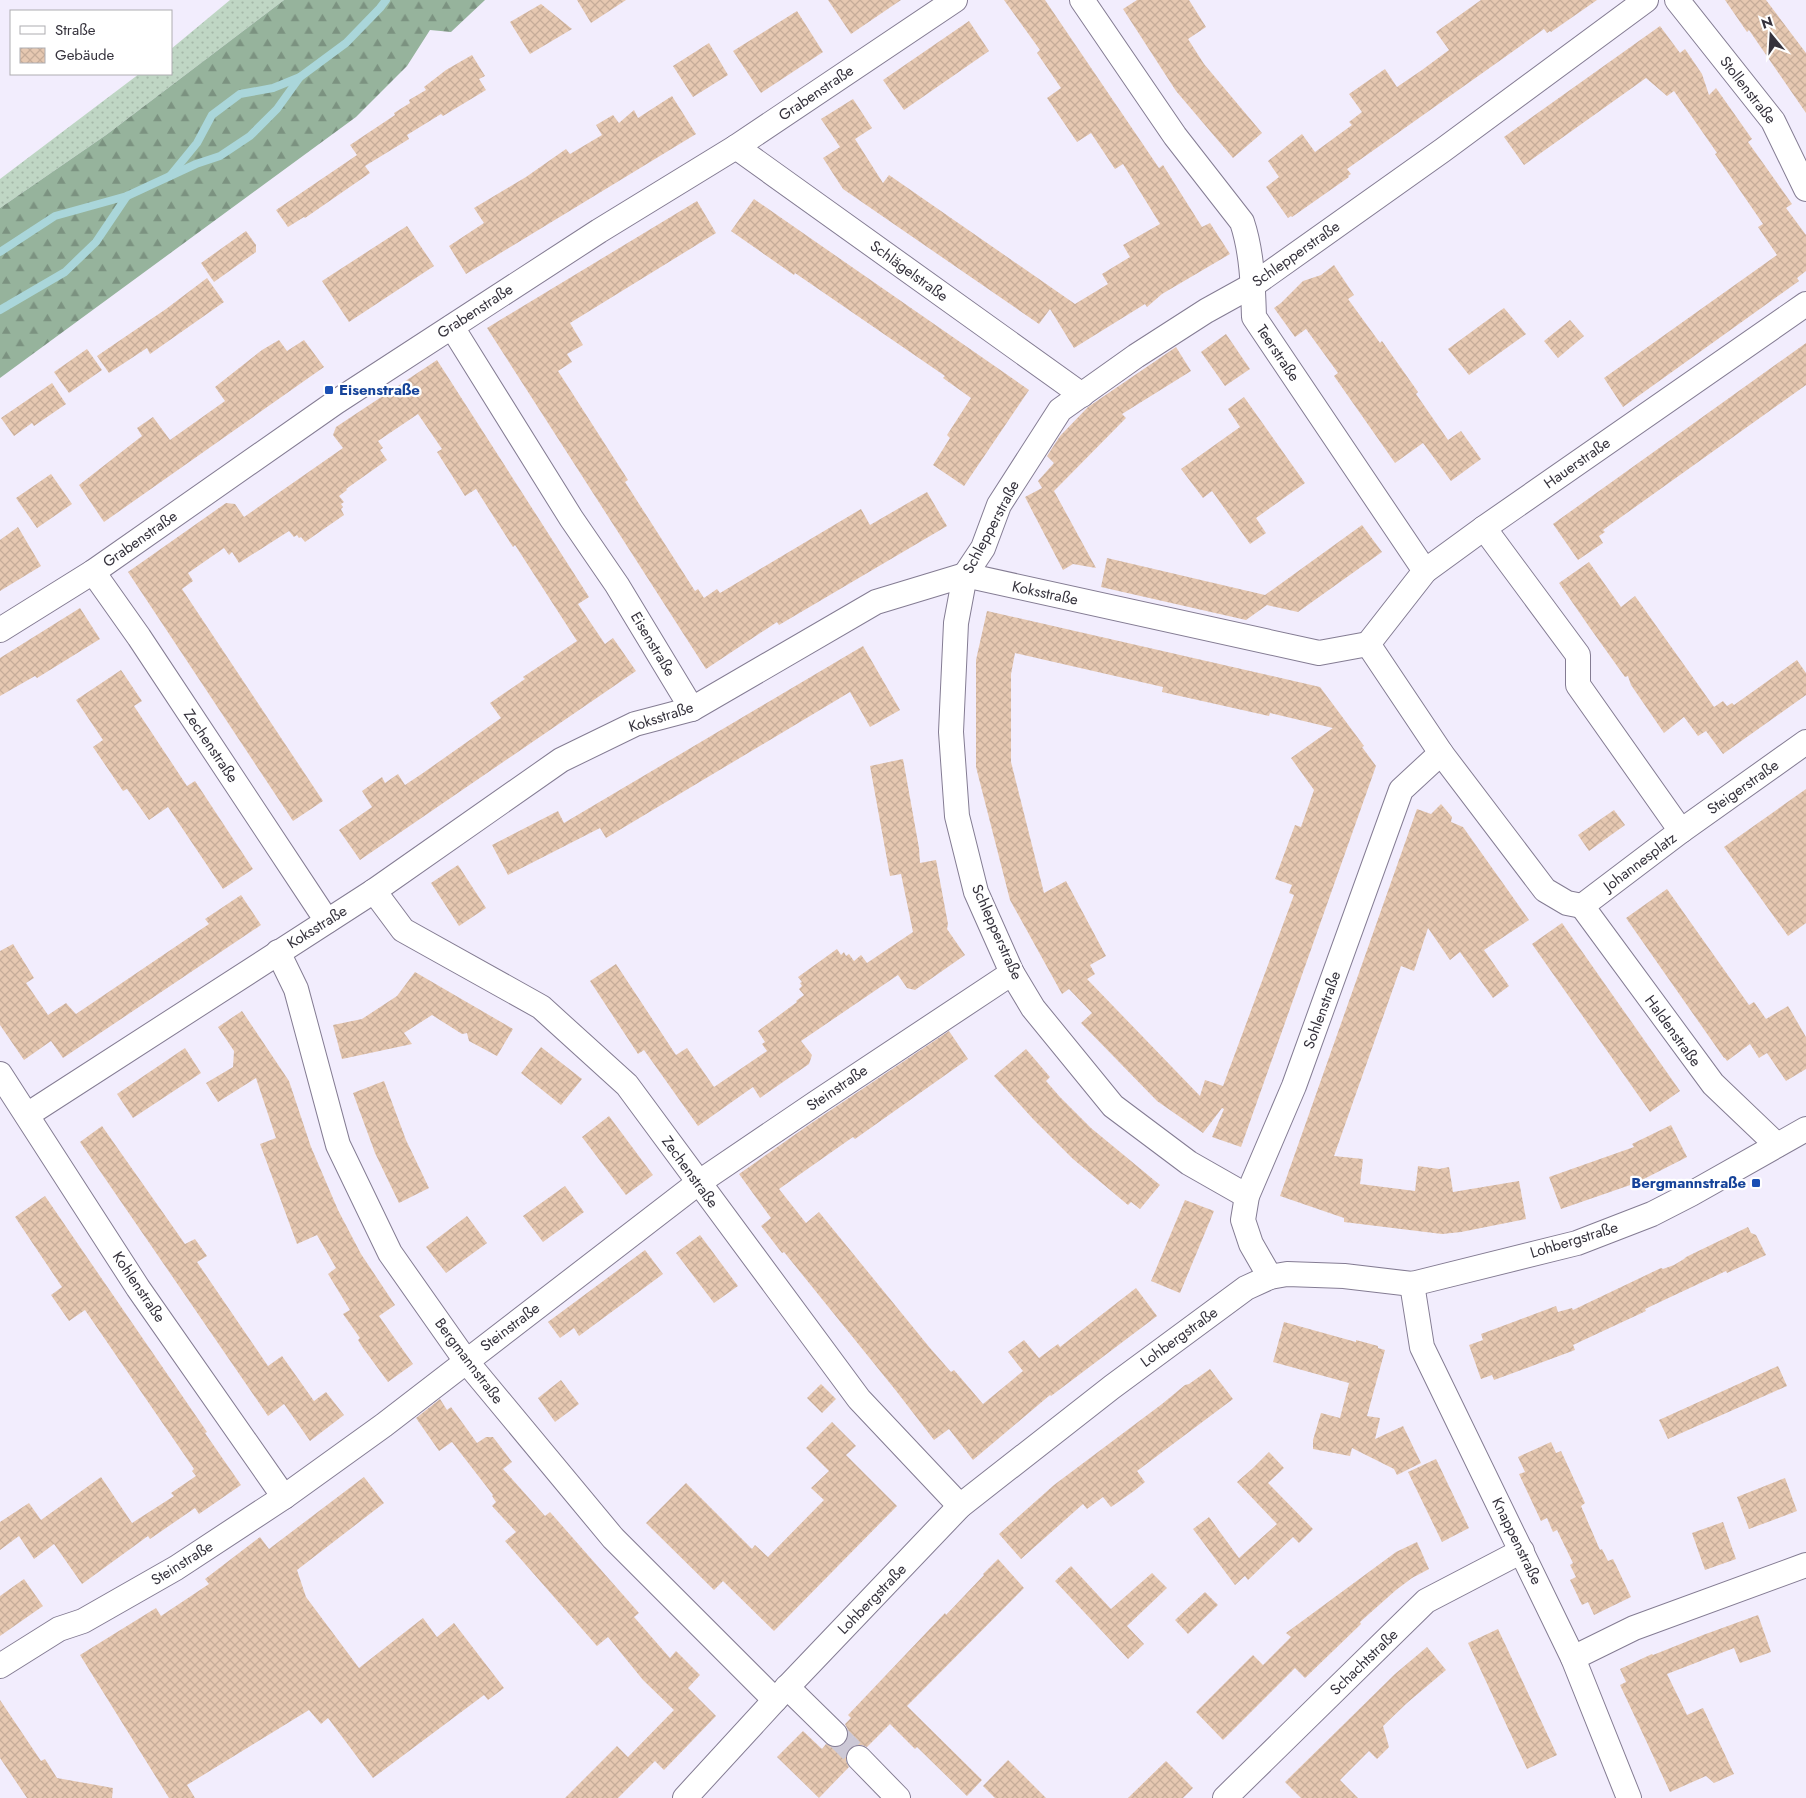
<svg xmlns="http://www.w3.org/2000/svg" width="1806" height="1798" font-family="Jost,sans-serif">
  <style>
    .grass { fill: url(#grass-dots) }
    .forest { fill: url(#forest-firs) }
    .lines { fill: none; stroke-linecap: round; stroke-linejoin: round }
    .stream { stroke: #aad6da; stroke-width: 8 }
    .building { fill: url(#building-cross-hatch); fill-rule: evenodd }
    .minor-tunnel { stroke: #ccc8d6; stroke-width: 24; stroke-dasharray: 24 12; stroke-linecap: butt }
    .minor-casing { stroke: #847c93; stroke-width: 26 }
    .minor { stroke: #fff; stroke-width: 24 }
    .transit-dot { fill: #1a4fb4; stroke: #fff; stroke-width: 2 }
    .labels { text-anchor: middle; stroke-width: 4.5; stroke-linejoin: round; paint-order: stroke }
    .street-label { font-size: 15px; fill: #35323c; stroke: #fff }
    .transit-label { font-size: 15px; font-weight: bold; fill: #164399; stroke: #fff; text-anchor: start }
  </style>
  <defs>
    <pattern id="grass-dots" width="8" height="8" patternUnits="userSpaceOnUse" patternTransform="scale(1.25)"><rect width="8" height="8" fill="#bfd6c4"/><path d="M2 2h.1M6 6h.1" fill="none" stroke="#a5b8a9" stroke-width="1.8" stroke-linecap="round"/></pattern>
    <pattern id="forest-firs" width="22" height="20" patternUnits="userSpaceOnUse" patternTransform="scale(1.25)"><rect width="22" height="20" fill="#96b39c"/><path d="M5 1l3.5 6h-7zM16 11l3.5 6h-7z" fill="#7b9280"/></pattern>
    <pattern id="building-cross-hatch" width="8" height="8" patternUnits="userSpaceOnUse" patternTransform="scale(1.25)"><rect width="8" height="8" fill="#e6c8b1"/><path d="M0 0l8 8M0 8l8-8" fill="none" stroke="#c6ac99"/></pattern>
  </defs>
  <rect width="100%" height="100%" fill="#f2edfd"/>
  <polygon class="grass" points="230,0 284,0 106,135 0,208 0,179 139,74 171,74 171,49"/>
  <polygon class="forest" points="284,0 485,0 451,32 430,30 407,66 356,117 0,378 0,208 106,135"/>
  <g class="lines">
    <g class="stream">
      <polyline points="170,176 197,143 212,115 240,94 273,88 300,77 346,43 380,8 386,0"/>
      <polyline points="0,252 55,216 127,196 196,164 220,156 250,136 277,109 300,77"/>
      <polyline points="0,310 65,272 96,242 127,196"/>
    </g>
  </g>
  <g class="building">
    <polygon points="577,0 626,0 591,23"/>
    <polygon points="828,0 901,0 851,34"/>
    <polygon points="1004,0 1045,0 1159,168 1163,165 1202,227 1210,223 1230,254 1162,294 1147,307 1145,304 1074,348 1050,309 1039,324 843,189 823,158 840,147 821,119 853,99 872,128 855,139 883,183 889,175 1075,304 1108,284 1102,274 1130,257 1123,245 1160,224 1123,164 1115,169 1091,133 1077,142 1047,98 1061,88 1037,53 1040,50"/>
    <polygon points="1137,0 1189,0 1206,27 1188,39 1204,64 1262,133 1233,158 1176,91 1123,9"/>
    <polygon points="1481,0 1597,0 1551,32 1550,31 1547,33 1544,29 1505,57 1347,169 1351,174 1348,176 1349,177 1292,217 1291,216 1288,218 1266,187 1279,177 1268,161 1302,134 1315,152 1352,125 1349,122 1362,112 1349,94 1385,69 1397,87 1422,70 1449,50 1436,32"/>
    <polygon points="1725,0 1766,0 1806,53 1806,113 1749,30 1747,32"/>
    <polygon points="541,4 572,29 530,54 510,22"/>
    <polygon points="797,11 823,52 761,93 733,51"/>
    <polygon points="969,21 989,51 904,110 883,80"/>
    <polygon points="1660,26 1680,53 1685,49 1702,74 1709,95 1716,88 1752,139 1748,142 1792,204 1786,208 1806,235 1806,271 1797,278 1799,281 1623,407 1604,378 1777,255 1758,227 1763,224 1715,154 1717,153 1674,91 1667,96 1646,78 1524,165 1504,137"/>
    <polygon points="709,43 728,75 693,97 673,66"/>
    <polygon points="472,55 485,76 479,79 486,90 443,116 441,114 407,135 409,139 365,166 370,173 305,218 304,217 288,227 276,210 357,155 350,145 395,115 394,113 410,103 409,100 426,90 424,87 446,70"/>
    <polygon points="672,96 696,134 466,274 449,246 484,223 474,208 526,177 566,149 570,154 602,135 596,125 613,115 619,123 634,110 638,118"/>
    <polygon points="754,199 1029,390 964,486 933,465 950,438 947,435 971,398 943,378 945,376 795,273 794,275 731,231"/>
    <polygon points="697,201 716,233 570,323 583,345 567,354 572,362 558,371 628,480 625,482 695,591 698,589 704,598 717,589 720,593 861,509 870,525 927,492 947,526 779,625 777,622 706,669 487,328"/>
    <polygon points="407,226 434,266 349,322 322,281"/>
    <polygon points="246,231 256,245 256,252 214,282 201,263"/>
    <polygon points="1334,265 1354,295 1348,299 1380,343 1382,341 1418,392 1416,394 1448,440 1461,431 1481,459 1451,481 1423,443 1395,463 1334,376 1338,373 1306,329 1295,337 1274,308 1281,303 1303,281 1321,275"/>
    <polygon points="207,278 224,302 150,354 147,348 109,373 97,356 166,309"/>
    <polygon points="1504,308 1526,334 1469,375 1448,349"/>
    <polygon points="1570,320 1584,336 1558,358 1544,341"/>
    <polygon points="1226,334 1250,369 1225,386 1201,352"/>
    <polygon points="279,340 287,351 304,340 324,367 104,522 79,485 142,436 137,428 153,417 170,440 225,401 215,387 262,350"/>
    <polygon points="1806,343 1806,385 1603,530 1605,532 1599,536 1603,543 1578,560 1553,524"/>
    <polygon points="1176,347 1191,371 1122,414 1126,418 1054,491 1096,568 1073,564 1063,570 1025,497 1042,488 1038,481 1054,463 1047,456 1060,436 1088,407"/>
    <polygon points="87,349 102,370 69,393 54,372"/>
    <polygon points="437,360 589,597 578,604 605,644 613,638 636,671 360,860 339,830 372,807 362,791 382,777 385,783 398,774 405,785 423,773 501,718 490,703 525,679 523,677 577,641 515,545 513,547 476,489 465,496 437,452 442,449 418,414 378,441 383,448 380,450 387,460 346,489 347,490 339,496 344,502 341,504 343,507 341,509 344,515 305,542 301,537 299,538 297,535 294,537 289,531 239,563 232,552 229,555 224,548 188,573 193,581 182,589 323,801 293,821 128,572 226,503 235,504 244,517 343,448 333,435 336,427"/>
    <polygon points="52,383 66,404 34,426 32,423 14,436 1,418"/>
    <polygon points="1244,397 1305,483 1256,518 1266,533 1250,544 1212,491 1203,498 1181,469 1240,427 1228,409"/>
    <polygon points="51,474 72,504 37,528 16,498"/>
    <polygon points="1362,525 1382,552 1298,612 1267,605 1246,620 1101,587 1107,558 1265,595"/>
    <polygon points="18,527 41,566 0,591 0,540"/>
    <polygon points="1589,562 1621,607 1635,596 1714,707 1723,701 1727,706 1732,703 1734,705 1797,660 1806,673 1806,695 1723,754 1706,731 1698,736 1684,717 1664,733 1631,685 1628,676 1625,677 1590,628 1559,583"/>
    <polygon points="80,608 100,639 37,678 35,676 0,696 0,658"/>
    <path d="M987,611L1320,687L1364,746L1362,747L1376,766L1241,1147L1212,1137L1224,1109L1222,1108L1203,1133L1157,1101L1081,1023L1092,1013L1069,989L1062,994L1010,900L976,767V660ZM1015,653L1163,687L1162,692L1269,716L1270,713L1333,728L1291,758L1314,790L1301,827L1295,825L1275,879L1292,885L1289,893L1294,895L1223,1086L1205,1080L1200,1096L1087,979L1095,974L1090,965L1106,956L1066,881L1044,893L1011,762V674Z"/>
    <polygon points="863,646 900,710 870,727 850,692 606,838 600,828 508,875 492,845 558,811 564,823"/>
    <polygon points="121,670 142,701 134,706 187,786 195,781 253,869 223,889 168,807 149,820 127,789 123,791 93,747 103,740 76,700"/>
    <polygon points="903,759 919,848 920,863 936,860 948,924 947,929 965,955 915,990 907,988 898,975 801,1041 812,1055 809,1064 760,1098 753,1087 698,1126 644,1050 638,1054 590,981 616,964 676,1055 687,1048 714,1087 767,1051 762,1044 765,1042 758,1031 797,1002 796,1001 804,995 799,989 802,986 800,983 802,982 798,977 837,949 841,955 844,952 846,956 849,954 854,961 861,955 867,963 913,932 901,874 890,876 870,766"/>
    <polygon points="1806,789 1806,923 1788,936 1724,847"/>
    <polygon points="1441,804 1452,817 1451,822 1463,827 1529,920 1484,950 1509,986 1493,998 1460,952 1450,960 1428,928 1414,971 1401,966 1334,1156 1363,1159 1360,1184 1415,1191 1418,1166 1439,1169 1449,1167 1453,1192 1519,1181 1526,1219 1461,1232 1442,1234 1344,1222 1344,1218 1280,1196 1417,809 1431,814"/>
    <polygon points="1614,810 1625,825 1589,851 1578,835"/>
    <polygon points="458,865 486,908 459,926 431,883"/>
    <polygon points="1667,889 1749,1005 1754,1002 1766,1019 1788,1006 1806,1037 1806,1069 1786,1081 1767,1053 1759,1058 1750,1044 1727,1061 1725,1058 1724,1058 1626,918"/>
    <polygon points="241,895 261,925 63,1058 51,1041 24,1060 0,1025 0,951 13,944 34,978 26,983 48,1015 66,1003 76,1014 209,924 205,919"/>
    <polygon points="1562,923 1680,1091 1650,1112 1532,944"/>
    <polygon points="415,972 513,1029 497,1056 469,1041 467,1033 462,1034 432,1015 404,1033 412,1044 342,1059 333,1025 362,1019 397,996"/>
    <polygon points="242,1011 289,1081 311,1147 338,1210 361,1254 395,1305 379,1316 413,1364 388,1382 363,1348 358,1340 360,1338 343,1314 350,1310 328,1274 336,1268 317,1235 297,1244 260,1144 276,1138 256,1078 218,1102 206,1083 233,1067 234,1051 218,1027"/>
    <polygon points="949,1031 968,1059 855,1139 853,1137 779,1189 806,1223 819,1212 930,1348 951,1372 954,1370 983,1404 1023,1371 1008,1352 1024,1340 1039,1358 1058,1344 1060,1347 1136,1288 1157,1316 1051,1396 1050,1395 973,1460 949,1429 934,1440 897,1392 784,1252 782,1253 761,1226 771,1218 739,1174 810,1124"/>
    <polygon points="541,1047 582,1079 561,1105 521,1073"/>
    <polygon points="185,1048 201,1073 133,1118 117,1094"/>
    <polygon points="1026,1049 1050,1077 1046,1081 1060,1097 1091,1128 1160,1185 1140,1209 1131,1202 1128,1205 1073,1159 1033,1119 994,1076"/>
    <polygon points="384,1081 406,1140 429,1188 399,1203 375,1153 353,1093"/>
    <polygon points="609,1116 653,1175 626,1195 582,1137"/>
    <polygon points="1671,1125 1687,1157 1636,1183 1561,1209 1549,1177 1634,1147 1632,1144"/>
    <polygon points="102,1126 185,1244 195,1239 207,1256 197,1262 268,1366 282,1356 314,1401 326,1392 344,1415 310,1441 284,1404 268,1416 80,1142"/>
    <polygon points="565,1186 584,1212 543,1242 523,1216"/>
    <polygon points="45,1196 207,1432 205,1433 241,1485 199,1514 195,1508 150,1539 148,1536 82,1584 54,1544 34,1559 19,1536 0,1550 0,1522 29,1503 41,1520 101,1477 132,1523 174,1496 171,1493 196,1476 192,1471 194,1469 85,1310 69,1321 51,1295 62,1287 15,1217"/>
    <polygon points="1185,1200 1214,1211 1180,1293 1151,1281"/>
    <polygon points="467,1216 487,1243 446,1273 426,1247"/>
    <polygon points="1748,1227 1751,1233 1756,1235 1766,1255 1727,1273 1726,1271 1645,1309 1646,1311 1573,1345 1575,1350 1494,1380 1492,1375 1481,1379 1469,1345 1483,1340 1481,1334 1556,1306 1558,1312 1572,1308 1573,1310 1661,1268 1663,1269 1674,1265 1684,1259 1686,1257"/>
    <polygon points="700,1235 738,1286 714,1303 676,1253"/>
    <polygon points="645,1250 663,1274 579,1336 574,1328 560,1338 548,1322"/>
    <polygon points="1284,1322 1356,1342 1356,1340 1378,1346 1378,1348 1385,1350 1367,1416 1380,1418 1375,1439 1403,1426 1421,1463 1397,1475 1394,1469 1352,1448 1350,1456 1313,1449 1313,1440 1321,1413 1340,1418 1349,1383 1273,1362"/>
    <polygon points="1778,1366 1787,1386 1668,1439 1659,1420"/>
    <polygon points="1210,1369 1233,1399 1137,1471 1145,1482 1134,1491 1111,1507 1103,1497 1087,1509 1083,1504 1021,1559 999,1534 1054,1485 1162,1404 1185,1385 1189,1384"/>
    <polygon points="561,1380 579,1404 555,1422 538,1398"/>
    <polygon points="821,1384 836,1399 822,1413 807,1398"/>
    <polygon points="440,1399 447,1410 451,1407 477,1443 486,1437 493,1437 512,1462 503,1469 545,1516 550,1512 572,1537 639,1613 634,1617 670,1658 676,1651 700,1675 688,1688 716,1716 664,1770 655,1761 618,1798 565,1798 617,1746 628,1757 674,1710 643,1680 608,1637 597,1646 505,1541 516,1532 492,1506 496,1502 492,1496 493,1495 452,1442 439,1451 416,1418"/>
    <polygon points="832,1422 856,1446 846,1455 897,1506 774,1631 723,1581 714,1590 646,1523 686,1483 752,1549 755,1545 768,1557 824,1500 811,1488 829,1471 806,1448"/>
    <polygon points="1551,1442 1556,1453 1561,1451 1585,1503 1581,1506 1600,1550 1602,1549 1608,1561 1613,1559 1631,1597 1594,1615 1588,1602 1582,1605 1570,1580 1576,1577 1570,1565 1573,1563 1557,1530 1553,1532 1547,1518 1541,1521 1519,1474 1525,1472 1518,1457"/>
    <polygon points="1269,1452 1284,1468 1268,1483 1313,1529 1299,1543 1293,1537 1248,1580 1245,1576 1235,1585 1193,1529 1209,1517 1239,1558 1277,1524 1237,1482 1253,1468"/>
    <polygon points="1436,1459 1469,1528 1442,1542 1408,1472"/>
    <polygon points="364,1477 384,1503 297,1570 306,1597 359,1668 423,1618 437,1637 454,1623 504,1688 488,1700 484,1695 373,1778 328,1718 321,1724 309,1710 187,1785 195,1798 169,1798 80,1655 156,1608 161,1616 209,1584 205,1579 260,1537 269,1549"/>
    <polygon points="1785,1478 1797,1511 1749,1529 1737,1497"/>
    <polygon points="1723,1522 1736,1559 1705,1570 1692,1533"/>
    <polygon points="1417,1542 1429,1569 1412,1578 1396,1590 1360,1622 1361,1624 1305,1678 1295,1668 1223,1740 1196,1712 1253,1655 1263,1665 1291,1637 1286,1633 1396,1552"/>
    <polygon points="998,1559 1024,1588 907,1706 982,1780 967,1796 917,1747 915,1749 890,1724 867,1747 862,1745 856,1745 849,1749 846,1755 846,1761 849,1767 819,1798 777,1757 803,1731 822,1749 826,1744 832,1747 838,1747 844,1744 848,1737 848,1730 845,1724 851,1718 848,1715 945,1613 946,1615 984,1575 983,1574"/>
    <polygon points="1071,1566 1111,1609 1152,1573 1167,1588 1127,1626 1144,1644 1128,1659 1055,1581"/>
    <polygon points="24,1579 43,1606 0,1636 0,1596"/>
    <polygon points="1205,1592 1218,1605 1188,1634 1175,1620"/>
    <polygon points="1758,1615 1771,1652 1740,1663 1734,1648 1667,1674 1687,1715 1703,1708 1734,1774 1714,1783 1706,1776 1670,1792 1620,1685 1626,1682 1620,1669 1652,1654 1653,1655 1703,1635"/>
    <polygon points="1498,1629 1557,1755 1527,1769 1468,1643"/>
    <polygon points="1427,1647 1446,1670 1407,1703 1383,1726 1389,1747 1377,1759 1369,1751 1340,1780 1358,1798 1301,1798 1285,1782 1395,1674"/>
    <polygon points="0,1700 41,1761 45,1759 57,1778 113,1788 112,1798 27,1798 0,1758"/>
    <polygon points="1008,1760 1046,1798 995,1798 983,1786"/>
    <polygon points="1166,1761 1193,1788 1183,1798 1128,1798"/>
  </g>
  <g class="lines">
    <polyline class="minor-tunnel" points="835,1734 859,1758"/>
    <g class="minor-casing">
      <g id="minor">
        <path d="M1082,0L1175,136L1242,222C1252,252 1253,285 1254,317L1425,571"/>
        <polyline points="1677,0 1773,121 1806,189"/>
        <polyline points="736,147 1082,395"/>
        <polyline points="452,327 571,518 617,585 692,709"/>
        <polyline points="1484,528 1578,655 1578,685 1681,831"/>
        <polyline points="93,572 139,637 327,921"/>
        <polyline points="0,630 93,572 336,402 599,231 736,147 955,0"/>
        <polyline points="1368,644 1441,753 1545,890 1567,903 1582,906 1681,831 1806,742"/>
        <polyline points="1368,644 1425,571 1484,528 1806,304"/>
        <polyline points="374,891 403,930 541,1007 627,1085 859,1399 960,1506"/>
        <polyline points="1582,906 1713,1084 1777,1145"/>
        <polyline points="278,952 296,989 338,1145 390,1253 466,1361 613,1538 775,1700"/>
        <polyline points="0,1074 138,1288 284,1497"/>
        <polyline points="27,1115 374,891 561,760 635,724 692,709 876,602 965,575 1319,653 1368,644"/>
        <polyline points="1247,1196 1189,1163 1113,1106 1033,1008 1012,973 976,892 957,816 951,732 956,623 965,575 983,548 999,505 1060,410 1136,356 1206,311 1253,285 1443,150 1646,0"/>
        <polyline points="1270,1277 1251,1244 1243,1220 1247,1196 1294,1086 1401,790 1441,753"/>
        <polyline points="1412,1284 1422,1347 1573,1658 1629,1798"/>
        <polyline points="1573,1658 1634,1628 1806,1565"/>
        <polyline points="0,1666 59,1629 83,1621 176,1568 284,1497 384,1425 698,1183 816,1103 1012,973"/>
        <polyline points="787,1687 835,1734"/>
        <polyline points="859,1758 898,1798"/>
        <polyline points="685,1798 775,1700 960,1506 1112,1387 1246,1288 1270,1277 1287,1274 1344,1276 1412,1284 1577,1243 1652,1214 1691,1194 1806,1129"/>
        <polyline points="1225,1798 1426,1601 1522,1551"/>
      </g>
    </g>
    <use href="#minor" class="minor"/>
  </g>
  <g class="transit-dot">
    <rect x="324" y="385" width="10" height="10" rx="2.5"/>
    <rect x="1751" y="1178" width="10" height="10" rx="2.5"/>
  </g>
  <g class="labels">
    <g class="street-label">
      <text transform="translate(1748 90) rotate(52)" y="5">Stollenstraße</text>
      <text transform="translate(816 93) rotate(-34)" y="5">Grabenstraße</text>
      <text transform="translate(1296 254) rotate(-35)" y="5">Schlepperstraße</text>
      <text transform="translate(909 271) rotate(36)" y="5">Schlägelstraße</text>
      <text transform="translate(475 311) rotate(-33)" y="5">Grabenstraße</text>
      <text transform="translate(1278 353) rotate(56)" y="5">Teerstraße</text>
      <text transform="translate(1577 463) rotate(-35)" y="5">Hauerstraße</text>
      <text transform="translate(991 527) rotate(-62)" y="5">Schlepperstraße</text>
      <text transform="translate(140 539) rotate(-35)" y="5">Grabenstraße</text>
      <text transform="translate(1045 593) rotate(12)" y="5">Koksstraße</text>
      <text transform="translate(653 644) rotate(59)" y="5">Eisenstraße</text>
      <text transform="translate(661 717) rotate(-18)" y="5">Koksstraße</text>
      <text transform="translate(211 746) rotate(56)" y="5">Zechenstraße</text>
      <text transform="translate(1743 787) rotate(-35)" y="5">Steigerstraße</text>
      <text transform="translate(1640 862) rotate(-37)" y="5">Johannesplatz</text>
      <text transform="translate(317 927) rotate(-32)" y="5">Koksstraße</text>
      <text transform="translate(997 932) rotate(66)" y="5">Schlepperstraße</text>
      <text transform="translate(1322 1010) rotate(-70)" y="5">Sohlenstraße</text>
      <text transform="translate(1673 1031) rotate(54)" y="5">Haldenstraße</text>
      <text transform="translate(837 1088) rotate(-34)" y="5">Steinstraße</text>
      <text transform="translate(690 1172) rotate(54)" y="5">Zechenstraße</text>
      <text transform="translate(1574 1240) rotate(-17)" y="5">Lohbergstraße</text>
      <text transform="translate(139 1287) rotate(56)" y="5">Kohlenstraße</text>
      <text transform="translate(510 1327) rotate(-37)" y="5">Steinstraße</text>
      <text transform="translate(1179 1337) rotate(-36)" y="5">Lohbergstraße</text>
      <text transform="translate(469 1361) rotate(53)" y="5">Bergmannstraße</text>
      <text transform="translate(1517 1541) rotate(64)" y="5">Knappenstraße</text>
      <text transform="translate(182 1563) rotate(-32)" y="5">Steinstraße</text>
      <text transform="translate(872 1599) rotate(-46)" y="5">Lohbergstraße</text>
      <text transform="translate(1364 1662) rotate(-44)" y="5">Schachtstraße</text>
    </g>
    <g class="transit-label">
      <text x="339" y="395">Eisenstraße</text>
      <text x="1746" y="1188" text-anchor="end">Bergmannstraße</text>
    </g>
  </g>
  <rect x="10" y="10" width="162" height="65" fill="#ffffff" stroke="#aeadb1"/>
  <rect x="20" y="26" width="25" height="8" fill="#ffffff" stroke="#aeadb1"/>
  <text x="55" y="35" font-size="15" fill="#35323c">Straße</text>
  <rect x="20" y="48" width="25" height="15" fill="url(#building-cross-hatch)" stroke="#aeadb1"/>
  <text x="55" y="60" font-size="15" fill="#35323c">Gebäude</text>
  <g transform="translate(1771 35) rotate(342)" stroke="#ffffff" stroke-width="4" paint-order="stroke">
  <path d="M0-4L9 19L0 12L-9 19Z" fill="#35323c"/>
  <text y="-8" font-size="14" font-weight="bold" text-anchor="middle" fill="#35323c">N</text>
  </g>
</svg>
